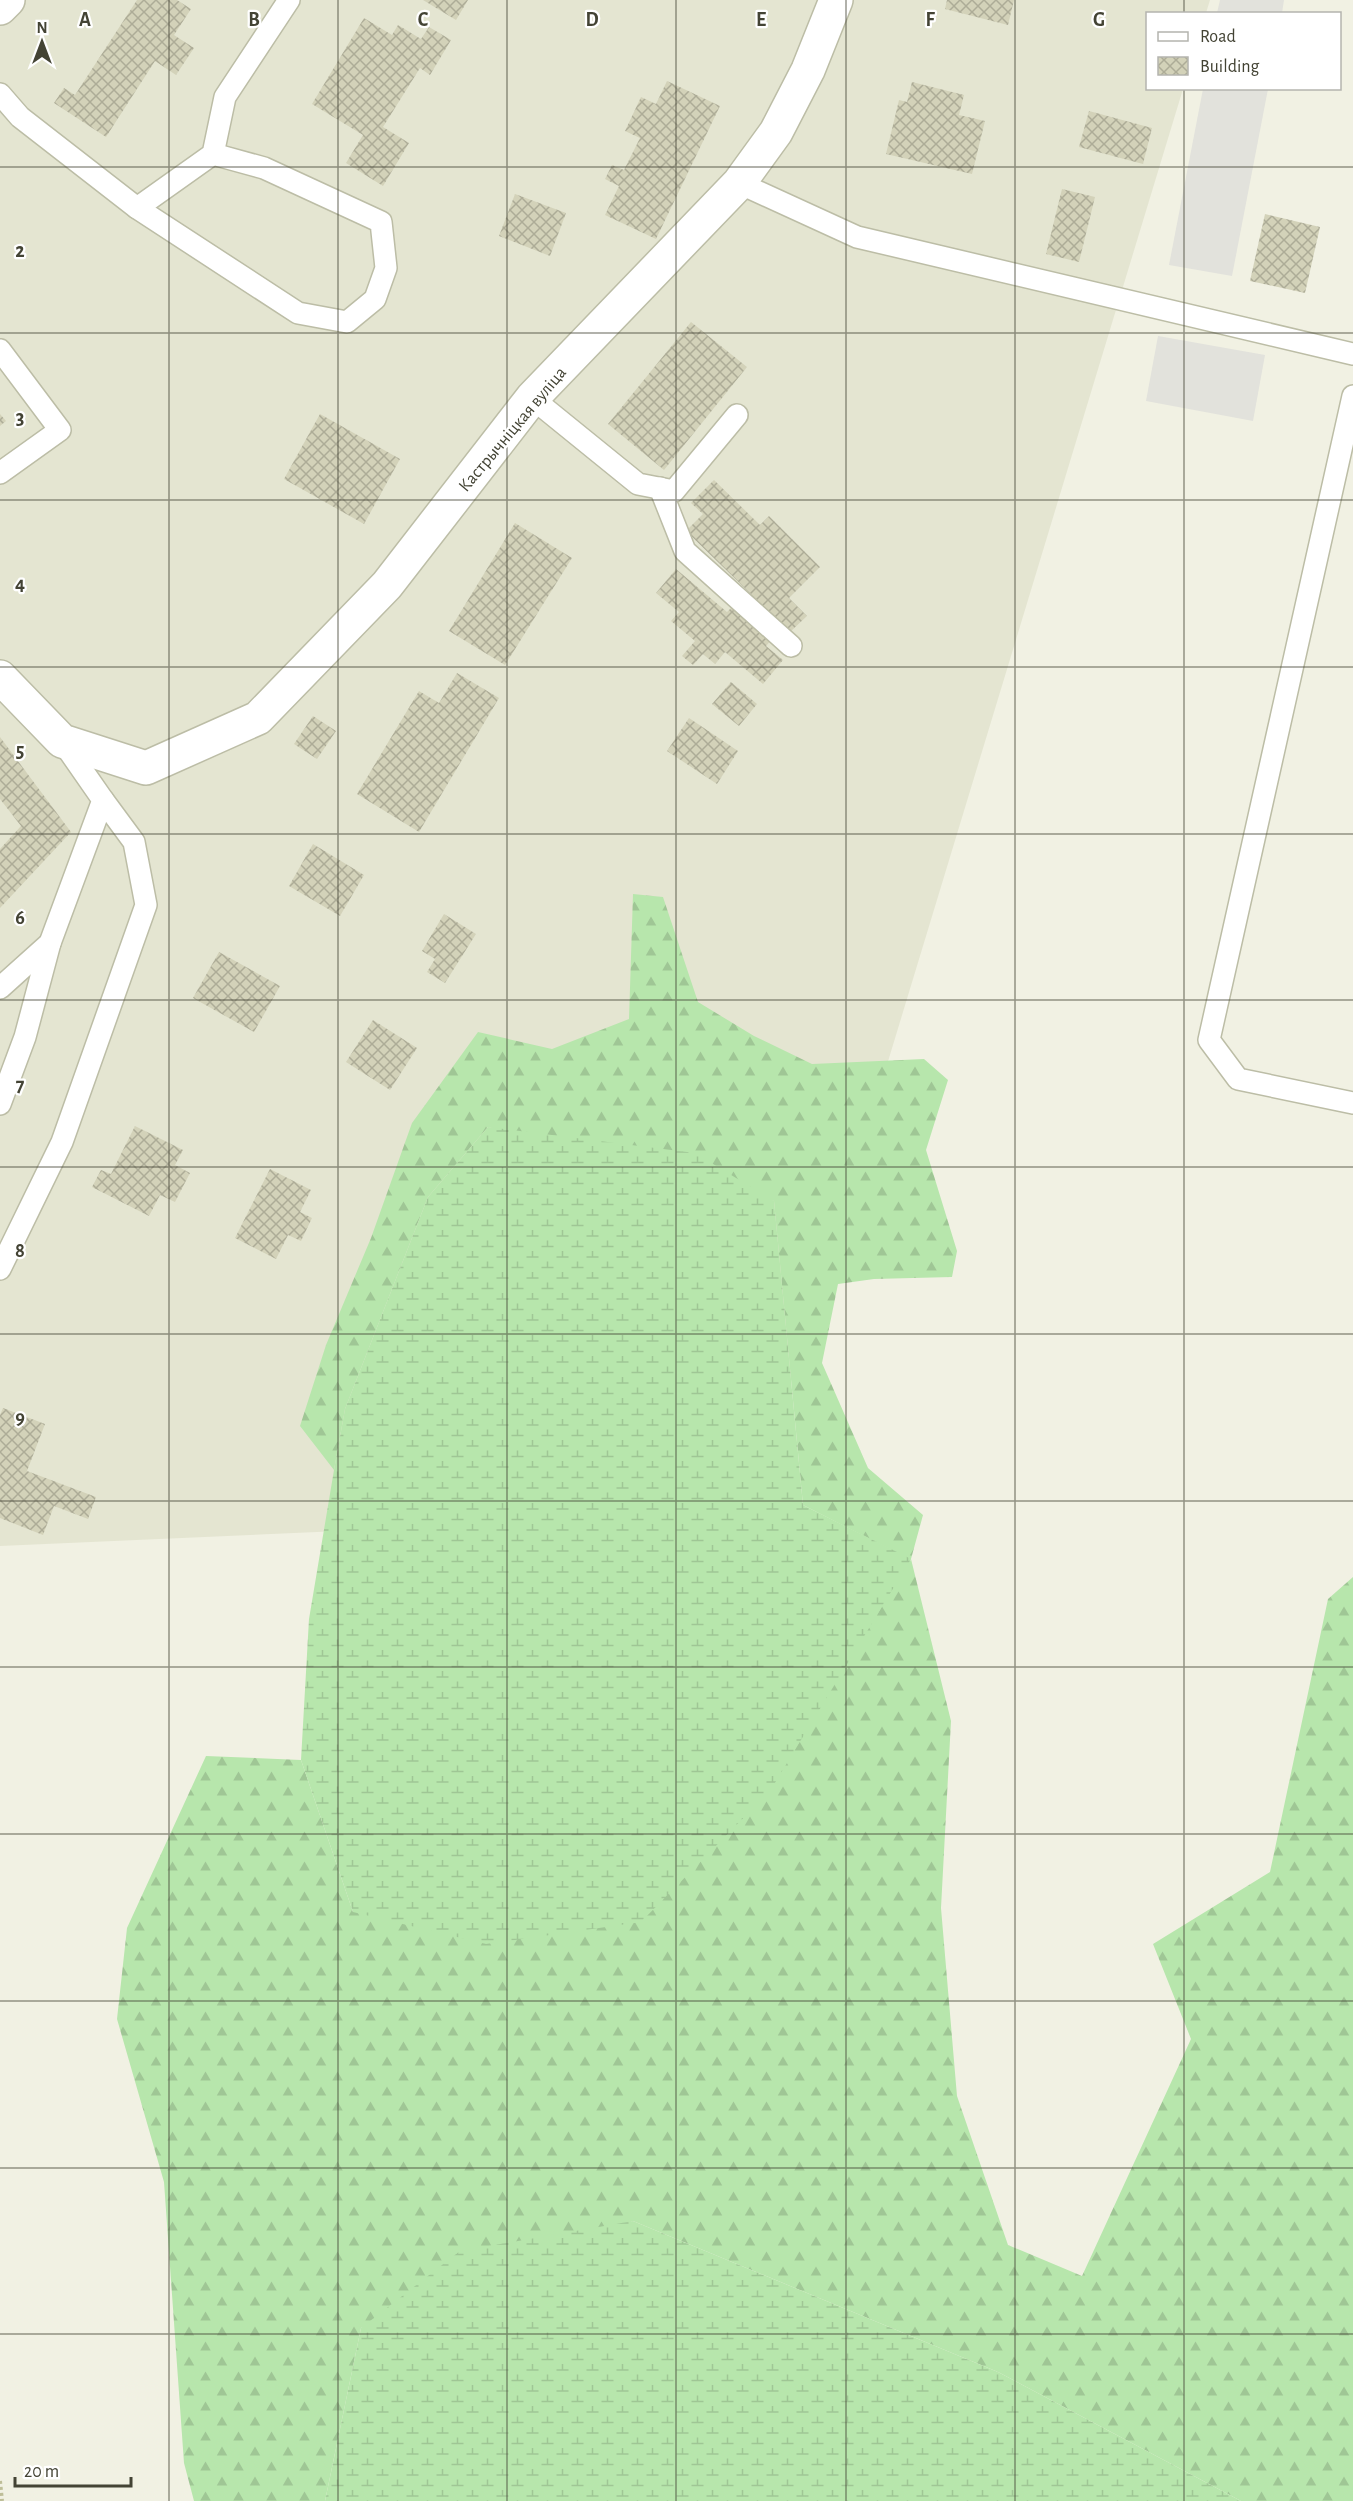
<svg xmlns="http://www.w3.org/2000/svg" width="1353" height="2501" font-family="'Alegreya Sans',sans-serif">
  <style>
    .residential { fill: #e4e5d1 }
    .forest { fill: url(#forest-firs) }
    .wetland { fill: url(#wetland-marsh) }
    .parking { fill: #e2e2dc }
    .building { fill: url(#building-cross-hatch) }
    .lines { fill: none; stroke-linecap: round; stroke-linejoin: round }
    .lane-casing { stroke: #bcbda6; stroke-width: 24 }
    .street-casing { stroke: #bcbda6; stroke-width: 36 }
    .path { stroke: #bebe98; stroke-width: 4; stroke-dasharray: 3 3; stroke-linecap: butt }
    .lane { stroke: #fff; stroke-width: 21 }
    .street { stroke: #fff; stroke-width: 33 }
    .grid { fill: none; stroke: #434334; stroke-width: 1.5; stroke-opacity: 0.55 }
    .labels { text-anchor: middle; stroke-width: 4.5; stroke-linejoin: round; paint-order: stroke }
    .street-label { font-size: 18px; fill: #434334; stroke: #fff }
    .grid-label { font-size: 20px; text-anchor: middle; font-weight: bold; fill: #434334; stroke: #fff; stroke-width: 4.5; stroke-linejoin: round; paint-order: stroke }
  </style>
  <defs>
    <pattern id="forest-firs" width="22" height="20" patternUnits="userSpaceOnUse" patternTransform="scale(1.5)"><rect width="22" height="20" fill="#b7e6ac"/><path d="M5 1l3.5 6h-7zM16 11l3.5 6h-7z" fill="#9fc695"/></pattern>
    <pattern id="wetland-marsh" width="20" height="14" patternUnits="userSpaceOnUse" patternTransform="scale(1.5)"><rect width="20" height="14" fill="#b7e6ac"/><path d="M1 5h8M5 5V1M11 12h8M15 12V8" fill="none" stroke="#9fc695"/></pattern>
    <pattern id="building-cross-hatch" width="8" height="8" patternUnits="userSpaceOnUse" patternTransform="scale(1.5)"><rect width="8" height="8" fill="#d3d2b9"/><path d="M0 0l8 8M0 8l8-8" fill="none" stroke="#adac97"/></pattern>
  </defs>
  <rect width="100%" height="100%" fill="#f1f1e3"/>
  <polygon class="residential" points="0,0 1210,0 1206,13 1148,14 1148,88 1183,89 751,1513 0,1546"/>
  <polygon class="forest" points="633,894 663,897 698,1002 754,1036 812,1064 924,1059 948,1080 926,1150 957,1251 952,1277 874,1279 838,1284 822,1363 868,1468 923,1515 911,1559 951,1721 941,1908 957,2096 1008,2245 1082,2276 1191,2039 1153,1944 1270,1872 1328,1599 1353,1577 1353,2501 1241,2501 998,2372 633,2221 361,2328 325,2501 194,2501 184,2463 164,2182 117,2019 127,1928 206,1756 301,1760 353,1912 911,1560 803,1505 774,1201 488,1127 428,1197 345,1409 334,1470 300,1426 326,1345 371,1238 412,1123 478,1032 552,1049 629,1019"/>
  <g class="wetland">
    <polygon points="488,1127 695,1153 774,1201 803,1505 911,1559 770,1791 641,1922 486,1944 353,1912 301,1760 309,1619 334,1470 345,1409 428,1197"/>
    <polygon points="633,2221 998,2372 1241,2501 325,2501 361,2328 460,2251"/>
  </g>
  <g class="parking">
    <polygon points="1220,0 1284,0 1282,13 1217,13"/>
    <polygon points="1203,89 1268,89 1232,276 1169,265"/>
    <polygon points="1158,336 1265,355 1253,421 1146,401"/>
  </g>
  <g class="building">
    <polygon points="137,0 177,0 191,9 174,35 194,48 176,75 155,61 106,137 54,103 64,88 75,95"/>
    <polygon points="423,0 468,0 456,20"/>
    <polygon points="947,0 1014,0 1008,25 945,9"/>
    <polygon points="364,18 392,35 398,25 421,39 429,27 451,40 430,75 420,68 383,127 409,143 383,186 346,163 363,135 312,104"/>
    <polygon points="667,81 720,106 656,239 605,215 619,186 605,179 612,165 624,170 640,138 625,131 641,97 656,104"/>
    <polygon points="912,82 964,95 959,115 985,121 972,174 886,154 899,100 907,102"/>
    <polygon points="1089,111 1152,128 1143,164 1079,147"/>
    <polygon points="1062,189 1095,197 1079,262 1046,254"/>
    <polygon points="515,194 566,213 550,256 499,236"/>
    <polygon points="1265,214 1320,227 1305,293 1250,281"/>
    <polygon points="691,322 747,367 664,470 608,424"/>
    <polygon points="0,414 6,421 0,426"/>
    <polygon points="320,414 400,459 364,524 284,479"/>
    <polygon points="714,480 760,525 769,516 820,567 789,598 807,616 790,632 686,531 703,514 691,503"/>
    <polygon points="515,523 572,558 505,665 449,631"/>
    <polygon points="676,569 727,612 734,605 773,638 766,646 783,660 763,684 725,652 715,664 703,654 693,665 682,656 695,641 671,621 679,612 656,593"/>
    <polygon points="457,673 499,698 419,832 357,794 419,691 439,703"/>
    <polygon points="731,682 757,704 739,726 712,704"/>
    <polygon points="313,716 336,731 317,759 294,744"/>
    <polygon points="689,718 738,751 717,784 667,751"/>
    <polygon points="0,737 71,832 0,908 0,849 21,826 0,799"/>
    <polygon points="313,844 364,875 340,916 289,886"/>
    <polygon points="444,914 476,934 445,983 427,972 435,959 422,951"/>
    <polygon points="219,952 280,986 254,1032 193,998"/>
    <polygon points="373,1020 417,1048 390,1090 346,1062"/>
    <polygon points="135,1126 183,1150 175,1165 190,1173 175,1202 160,1195 149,1216 92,1187 101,1170 111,1174"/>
    <polygon points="270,1169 311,1190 300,1212 312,1218 301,1241 288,1235 276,1259 235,1238"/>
    <polygon points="3,1408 45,1424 27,1471 96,1497 88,1519 54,1506 43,1535 0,1518 0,1415"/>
  </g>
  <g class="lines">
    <g class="lane-casing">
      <g id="lane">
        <polyline points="0,94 20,117 137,208 213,154 225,97 289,0"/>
        <polyline points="739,183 857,237 1353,354"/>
        <polyline points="137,208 298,313 347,322 375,299 386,268 381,222 264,168 213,154"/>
        <polyline points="0,350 60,430 0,473"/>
        <polyline points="1353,396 1209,1040 1238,1079 1353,1103"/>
        <polyline points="532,398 638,484 674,491 737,415"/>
        <polyline points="660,488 685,551 791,646"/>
        <polyline points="0,988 50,943 103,800 62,741"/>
        <polyline points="0,1104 25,1037 50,943"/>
        <polyline points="0,1269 62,1142 146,905 134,842 103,800"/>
      </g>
    </g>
    <g class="street-casing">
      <g id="street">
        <polyline points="0,8 8,0"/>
        <polyline points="0,677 62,741 146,768 258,718 387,585 532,398 739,183 776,132 808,70 836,0"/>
      </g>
    </g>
    <polyline class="path" points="0,2481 2,2501"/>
    <use href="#lane" class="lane"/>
    <use href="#street" class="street"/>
  </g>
  <path class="grid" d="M169,0V2501M338,0V2501M507,0V2501M676,0V2501M846,0V2501M1015,0V2501M1184,0V14M1184,88V2501M0,167H1353M0,333H1353M0,500H1353M0,667H1353M0,834H1353M0,1000H1353M0,1167H1353M0,1334H1353M0,1501H1353M0,1667H1353M0,1834H1353M0,2001H1353M0,2168H1353M0,2334H1353"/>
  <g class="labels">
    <g class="street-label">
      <text transform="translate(512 429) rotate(-50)" y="6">Кастрычніцкая вуліца</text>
    </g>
  </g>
  <g class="grid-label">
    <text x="85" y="26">A</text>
    <text x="254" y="26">B</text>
    <text x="423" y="26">C</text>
    <text x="592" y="26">D</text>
    <text x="761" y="26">E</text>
    <text x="930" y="26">F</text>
    <text x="1099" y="26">G</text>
    <text x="20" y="257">2</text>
    <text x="20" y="424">3</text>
    <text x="20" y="590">4</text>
    <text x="20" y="757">5</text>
    <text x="20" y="924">6</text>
    <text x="20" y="1091">7</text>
    <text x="20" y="1257">8</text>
    <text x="20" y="1424">9</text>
  </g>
  <rect x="1146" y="12" width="195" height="78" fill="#ffffff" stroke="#b4b4ae" stroke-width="1.5"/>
  <rect x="1158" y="32" width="30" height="9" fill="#ffffff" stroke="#b4b4ae" stroke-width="1.5"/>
  <text x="1200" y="42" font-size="18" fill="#434334">Road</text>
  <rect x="1158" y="57" width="30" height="18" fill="url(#building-cross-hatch)" stroke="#b4b4ae" stroke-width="1.5"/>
  <text x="1200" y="72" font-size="18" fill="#434334">Building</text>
  <g transform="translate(42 42)" stroke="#ffffff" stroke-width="4.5" paint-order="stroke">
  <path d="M0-4.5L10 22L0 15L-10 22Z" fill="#434334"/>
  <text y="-9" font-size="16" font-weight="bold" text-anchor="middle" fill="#434334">N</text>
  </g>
  <path d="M15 2477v9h116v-9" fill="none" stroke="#434334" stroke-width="3"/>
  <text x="24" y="2477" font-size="18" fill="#434334" stroke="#ffffff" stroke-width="4.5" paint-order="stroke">20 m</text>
</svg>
